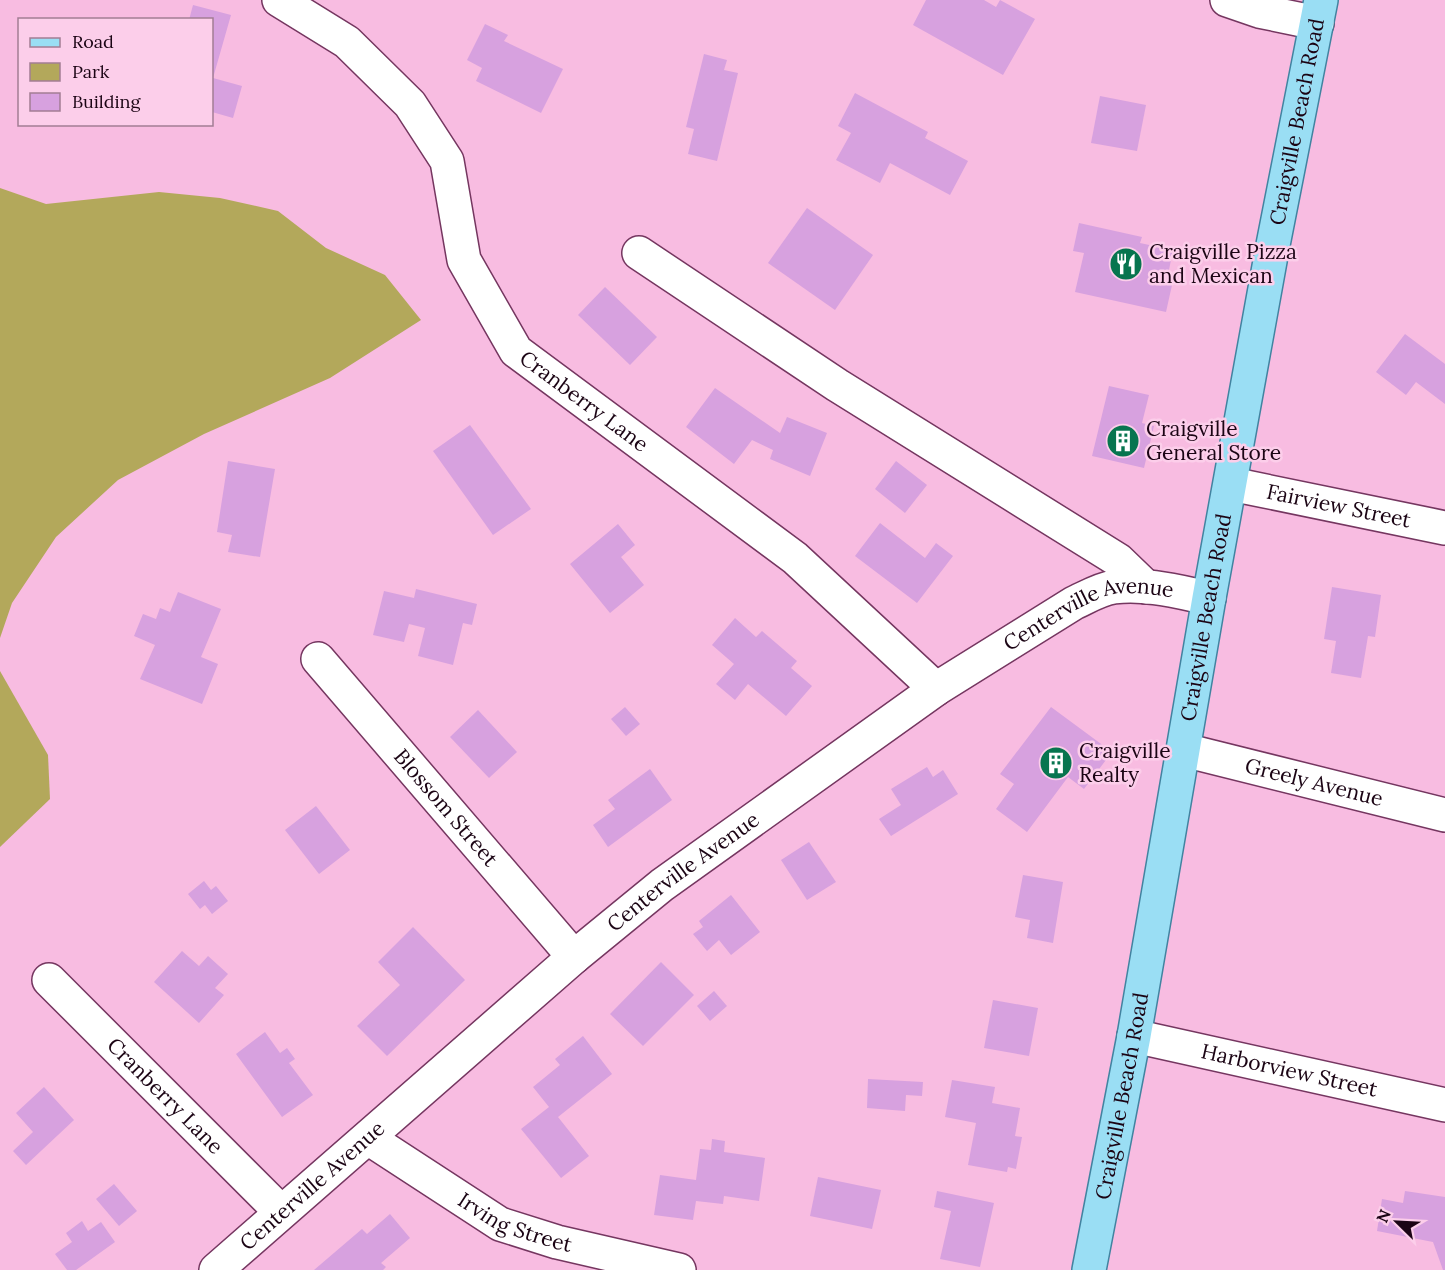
<svg xmlns="http://www.w3.org/2000/svg" width="1445" height="1270" font-family="Lora,serif">
  <style>
    .green { fill: #b3a85b }
    .building { fill: #d7a1df }
    .lines { fill: none; stroke-linecap: round; stroke-linejoin: round }
    .minor-casing { stroke: #753660; stroke-width: 36 }
    .major-casing { stroke: #4283a0; stroke-width: 36 }
    .minor { stroke: #fff; stroke-width: 33 }
    .major { stroke: #9adef4; stroke-width: 33 }
    .labels { text-anchor: middle; stroke-width: 5; stroke-linejoin: round; paint-order: stroke }
    .street-label { font-size: 21px; fill: #1b0414; stroke: #fcceea }
    .poi-label { font-size: 21px; fill: #1b0414; stroke: #fcceea; text-anchor: start }
  </style>
  <rect width="100%" height="100%" fill="#f8bce1"/>
  <g class="green">
    <polygon points="0,188 46,204 159,192 220,198 278,211 326,248 385,275 421,320 330,378 204,434 118,480 56,537 12,603 0,638"/>
    <polygon points="0,671 48,755 50,799 0,847"/>
  </g>
  <g class="building">
    <polygon points="926,0 984,0 996,7 1000,0 1035,19 1003,75 913,25"/>
    <polygon points="193,5 231,15 213,78 242,86 233,118 212,112 212,20 189,20"/>
    <polygon points="485,24 508,35 504,41 563,69 541,113 476,81 482,68 467,60"/>
    <polygon points="704,54 727,60 724,70 738,73 717,161 688,154 694,129 686,127"/>
    <polygon points="855,93 928,132 925,138 968,161 950,195 890,163 880,183 836,160 851,133 838,126"/>
    <polygon points="1100,96 1146,105 1137,151 1091,143"/>
    <polygon points="807,208 873,255 835,310 768,263"/>
    <polygon points="1079,223 1142,237 1140,243 1173,250 1168,275 1174,276 1166,312 1075,292 1084,253 1073,251"/>
    <polygon points="605,287 657,337 630,365 578,315"/>
    <polygon points="1405,334 1445,364 1445,404 1416,382 1406,395 1376,372"/>
    <polygon points="1109,386 1149,395 1142,423 1154,426 1144,468 1092,456"/>
    <polygon points="715,388 780,433 787,417 827,433 810,476 770,459 773,450 752,440 734,464 686,427"/>
    <polygon points="470,425 531,509 493,535 433,451"/>
    <polygon points="228,461 275,469 260,557 228,552 232,535 217,532"/>
    <polygon points="896,461 927,485 905,513 875,489"/>
    <polygon points="880,523 925,558 936,543 953,556 917,603 855,556"/>
    <polygon points="618,524 635,545 621,557 644,585 610,613 570,564"/>
    <polygon points="1332,587 1381,595 1375,637 1368,636 1361,678 1331,673 1336,641 1324,639"/>
    <polygon points="416,589 477,604 472,625 463,623 453,665 418,656 425,628 409,624 404,642 373,635 384,591 414,598"/>
    <polygon points="178,592 221,609 201,657 218,664 202,704 140,679 155,645 134,636 143,614 156,619 160,608 170,612"/>
    <polygon points="735,618 756,637 762,631 797,661 791,668 812,686 786,716 748,684 735,700 716,684 734,664 712,645"/>
    <polygon points="625,707 640,724 626,736 611,719"/>
    <polygon points="1051,707 1112,752 1084,789 1068,777 1027,832 996,809 1014,784 1000,774"/>
    <polygon points="478,710 517,752 489,778 450,737"/>
    <polygon points="927,767 933,777 943,770 958,794 891,836 879,819 901,805 891,789"/>
    <polygon points="650,769 672,800 608,847 593,825 615,809 608,800"/>
    <polygon points="316,806 350,850 319,874 285,830"/>
    <polygon points="809,842 836,882 807,900 781,860"/>
    <polygon points="1023,875 1063,882 1053,943 1027,938 1030,920 1015,917"/>
    <polygon points="204,881 211,890 216,886 228,901 212,914 205,905 200,909 188,894"/>
    <polygon points="731,895 760,932 731,955 719,940 707,951 693,934 703,927 699,921"/>
    <polygon points="413,927 465,980 387,1056 357,1026 400,985 378,962"/>
    <polygon points="182,951 199,966 208,956 228,974 215,988 224,995 199,1023 154,982"/>
    <polygon points="661,962 694,995 643,1046 610,1014"/>
    <polygon points="714,991 727,1006 710,1021 697,1006"/>
    <polygon points="993,1000 1038,1008 1029,1056 984,1048"/>
    <polygon points="265,1032 280,1053 287,1048 295,1059 289,1063 313,1095 282,1117 236,1054"/>
    <polygon points="583,1036 612,1074 558,1117 589,1156 561,1178 521,1129 549,1107 533,1087 560,1065 555,1059"/>
    <polygon points="868,1079 923,1082 922,1096 906,1095 905,1111 867,1108"/>
    <polygon points="952,1080 995,1087 992,1103 1020,1108 1015,1136 1022,1137 1016,1169 1008,1167 1007,1172 968,1165 976,1123 945,1117"/>
    <polygon points="44,1087 74,1120 26,1165 13,1151 33,1132 16,1113"/>
    <polygon points="712,1139 725,1141 724,1152 765,1158 759,1201 724,1196 723,1204 696,1201 693,1220 654,1215 660,1175 696,1180 700,1149 711,1150"/>
    <polygon points="818,1177 881,1190 872,1229 810,1216"/>
    <polygon points="114,1184 137,1211 119,1226 96,1199"/>
    <polygon points="937,1191 994,1203 980,1267 940,1259 951,1211 934,1207"/>
    <polygon points="1405,1191 1445,1197 1445,1270 1443,1270 1433,1242 1377,1231 1382,1199 1403,1203"/>
    <polygon points="390,1214 410,1238 381,1263 386,1267 383,1270 314,1270 362,1229 367,1234"/>
    <polygon points="82,1221 88,1231 101,1222 115,1242 76,1270 67,1270 55,1254 72,1242 66,1233"/>
  </g>
  <g class="lines">
    <g class="minor-casing">
      <g id="minor">
        <path id="s1" d="M279,0L347,42L410,104L447,161L464,260L516,351L795,558L936,689"/>
        <polyline points="1227,0 1259,11 1317,23"/>
        <polyline points="639,253 837,385 1118,560 1146,587"/>
        <path id="s2" d="M1231,484L1445,528"/>
        <path id="s3" d="M318,659L574,957"/>
        <path id="s4" d="M1184,750L1445,815"/>
        <path id="s5" d="M49,980L281,1212"/>
        <path id="s6" d="M1134,1036L1445,1105"/>
        <path id="s7" d="M368,1138L500,1224L557,1242L679,1270"/>
        <path id="s8" d="M216,1270L574,957L662,885L936,689L1074,603C1087,597 1100,589 1114,587C1146,583 1179,592 1209,598"/>
      </g>
    </g>
    <g class="major-casing">
      <g id="major">
        <path id="s9" d="M1089,1270L1134,1036L1209,598L1272,250L1321,0"/>
      </g>
    </g>
    <use href="#minor" class="minor"/>
    <use href="#major" class="major"/>
  </g>
  <defs>
    <g id="restaurant-disc" transform="scale(1.725)"><circle r="9.5" fill="#07754f" stroke="#fcceea"/><path d="M-5-6h1v4h1v-4h1v4h1v-4h1v5L-1.5 .5V6h-2V.5L-5-1ZM5-6V6H3V1.5H1.5Q1.5-4 5-6Z" fill="#fff"/></g>
    <g id="building-disc" transform="scale(1.725)"><circle r="9.5" fill="#07754f" stroke="#fcceea"/><path d="M-4-6H4V6H1V3H-1V6H-4ZM-2.5-4.3h1.7v1.8h-1.7ZM.8-4.3h1.7v1.8H.8ZM-2.5-1h1.7V.8h-1.7ZM.8-1h1.7V.8H.8Z" fill="#fff"/></g>
  </defs>
  <g fill-rule="evenodd">
    <use href="#restaurant-disc" x="1126" y="264"/>
    <use href="#building-disc" x="1123" y="441"/>
    <use href="#building-disc" x="1056" y="763"/>
  </g>
  <g class="labels">
    <g class="street-label">
      <text dy="7" stroke="none"><textPath href="#s9" startOffset="1167">Craigville Beach Road</textPath></text>
      <text dy="7" stroke="none"><textPath href="#s1" startOffset="526">Cranberry Lane</textPath></text>
      <text dy="7" stroke="none"><textPath href="#s2" startOffset="110">Fairview Street</textPath></text>
      <text dy="7" stroke="none"><textPath href="#s9" startOffset="663">Craigville Beach Road</textPath></text>
      <text dy="7" stroke="none"><textPath href="#s8" startOffset="1100">Centerville Avenue</textPath></text>
      <text dy="7" stroke="none"><textPath href="#s4" startOffset="134">Greely Avenue</textPath></text>
      <text dy="7" stroke="none"><textPath href="#s3" startOffset="196">Blossom Street</textPath></text>
      <text dy="7" stroke="none"><textPath href="#s8" startOffset="614">Centerville Avenue</textPath></text>
      <text dy="7" stroke="none"><textPath href="#s6" startOffset="159">Harborview Street</textPath></text>
      <text dy="7" stroke="none"><textPath href="#s5" startOffset="164">Cranberry Lane</textPath></text>
      <text dy="7" stroke="none"><textPath href="#s9" startOffset="177">Craigville Beach Road</textPath></text>
      <text dy="7" stroke="none"><textPath href="#s8" startOffset="128">Centerville Avenue</textPath></text>
      <text dy="7" stroke="none"><textPath href="#s7" startOffset="171">Irving Street</textPath></text>
    </g>
    <g class="poi-label">
      <text x="1149" y="259">Craigville Pizza<tspan x="1149" dy="24">and Mexican</tspan></text>
      <text x="1146" y="436">Craigville<tspan x="1146" dy="24">General Store</tspan></text>
      <text x="1079" y="758">Craigville<tspan x="1079" dy="24">Realty</tspan></text>
    </g>
  </g>
  <rect x="18" y="18" width="195" height="108" fill="#fcceea" stroke="#a27d94" stroke-width="1.5"/>
  <rect x="30" y="38" width="30" height="9" fill="#9adef4" stroke="#a27d94" stroke-width="1.5"/>
  <text x="72" y="48" font-size="18" fill="#1b0414">Road</text>
  <rect x="30" y="63" width="30" height="18" fill="#b3a85b" stroke="#a27d94" stroke-width="1.5"/>
  <text x="72" y="78" font-size="18" fill="#1b0414">Park</text>
  <rect x="30" y="93" width="30" height="18" fill="#d7a1df" stroke="#a27d94" stroke-width="1.5"/>
  <text x="72" y="108" font-size="18" fill="#1b0414">Building</text>
  <g transform="translate(1397 1222) rotate(294)" stroke="#fcceea" stroke-width="4.5" paint-order="stroke">
  <path d="M0-4.5L10 22L0 15L-10 22Z" fill="#1b0414"/>
  <text y="-9" font-size="16" font-weight="bold" text-anchor="middle" fill="#1b0414">N</text>
  </g>
</svg>
